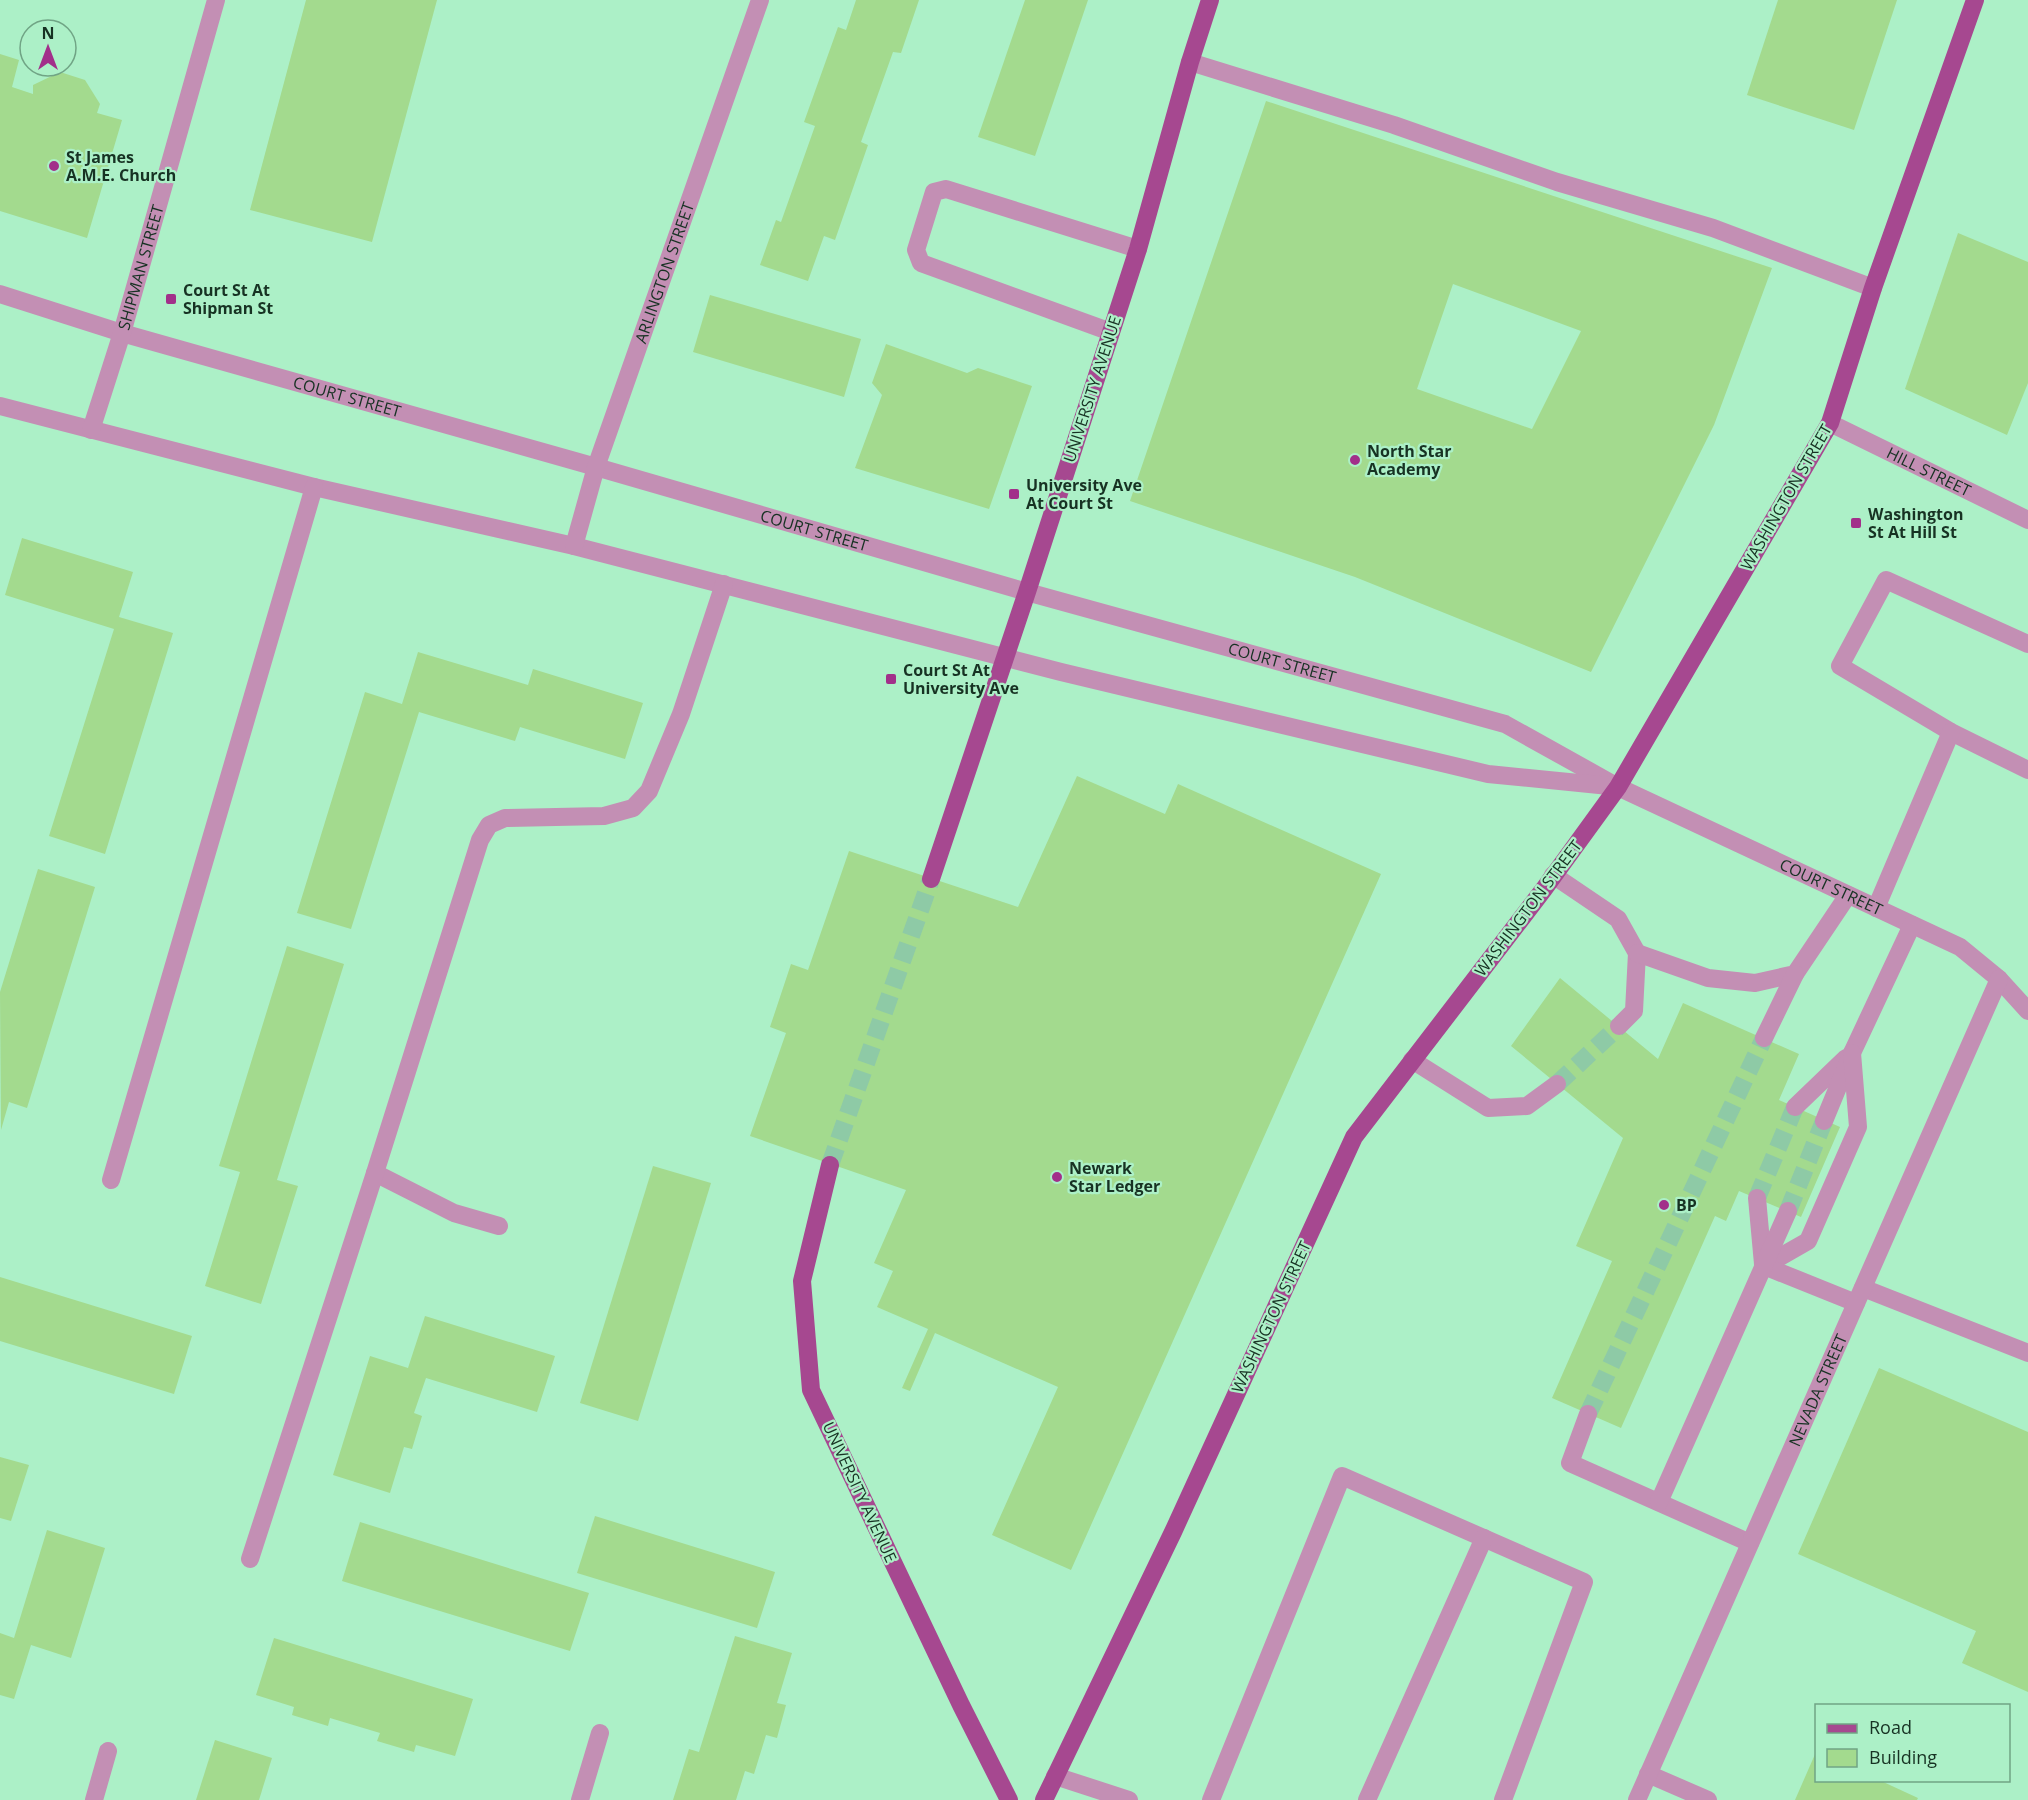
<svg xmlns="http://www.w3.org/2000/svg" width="2028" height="1800" font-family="'Open Sans',sans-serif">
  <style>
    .building { fill: #a3da8e; fill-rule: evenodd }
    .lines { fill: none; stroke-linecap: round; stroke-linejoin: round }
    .minor-tunnel { stroke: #8ecaa6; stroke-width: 18; stroke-dasharray: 18 9; stroke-linecap: butt }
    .major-tunnel { stroke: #8ecaa6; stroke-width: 18; stroke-dasharray: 18 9; stroke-linecap: butt }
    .minor { stroke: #c38fb4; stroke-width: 18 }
    .major { stroke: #a64890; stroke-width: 18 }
    .poi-dot { fill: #a22f8a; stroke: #acf0c7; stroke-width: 2 }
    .labels { text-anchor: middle; stroke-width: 4.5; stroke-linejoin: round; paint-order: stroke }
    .poi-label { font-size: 16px; font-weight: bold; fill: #173223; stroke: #acf0c7; text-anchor: start }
    .street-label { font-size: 16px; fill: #173223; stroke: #acf0c7 }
  </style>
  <rect width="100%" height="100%" fill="#acf0c7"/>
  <g class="building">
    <polygon points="306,0 437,0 372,242 250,210"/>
    <polygon points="856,0 919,0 901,53 893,52 861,142 868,145 835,240 824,236 808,281 760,265 776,220 781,222 815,126 804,122 838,27 846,30"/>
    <polygon points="1025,0 1088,0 1035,156 978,137"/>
    <polygon points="1778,0 1897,0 1854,130 1747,95"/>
    <polygon points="0,54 19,60 12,87 33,94 33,85 60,72 85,80 100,104 97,113 122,120 87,238 0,211"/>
    <path d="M1266,101L1772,268L1714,425L1591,672L1355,577L1130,501ZM1453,284L1581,331L1532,429L1417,389Z"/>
    <polygon points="1958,233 2028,262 2028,383 2007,435 1905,389"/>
    <polygon points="710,295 861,339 844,397 693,352"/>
    <polygon points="886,344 967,373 978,368 1032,386 989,509 855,468 882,395 872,383"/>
    <polygon points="22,538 133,572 119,617 173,633 105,854 49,836 114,629 5,595"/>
    <polygon points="418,652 528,685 533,669 643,703 625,759 520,727 515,741 419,712 351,929 297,913 365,692 402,704"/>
    <polygon points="1077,776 1165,814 1178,784 1381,874 1071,1570 992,1535 1058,1387 935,1333 910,1391 902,1388 928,1329 877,1307 893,1271 874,1263 906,1190 750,1136 786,1033 770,1027 791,964 808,970 849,851 1018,907"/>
    <polygon points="38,869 95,887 27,1108 9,1102 1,1130 0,992"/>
    <polygon points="287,946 344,964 277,1180 298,1186 261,1304 205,1286 240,1172 219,1166"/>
    <polygon points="1560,978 1658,1059 1683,1003 1799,1054 1779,1100 1840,1127 1801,1217 1739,1191 1726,1221 1715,1216 1621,1428 1552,1398 1612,1261 1576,1246 1623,1138 1511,1046"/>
    <polygon points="653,1166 711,1183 638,1421 580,1403"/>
    <polygon points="0,1277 192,1336 174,1394 0,1341"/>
    <polygon points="425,1316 555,1356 537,1412 426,1378 414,1413 422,1416 412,1449 404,1447 390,1493 333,1475 370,1356 408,1368"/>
    <polygon points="1879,1368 2028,1432 2028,1692 1962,1663 1976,1631 1798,1554"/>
    <polygon points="0,1457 29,1465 11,1521 0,1518"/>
    <polygon points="595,1516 775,1572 757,1628 577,1573"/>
    <polygon points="360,1522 589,1593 570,1651 342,1581"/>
    <polygon points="47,1530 105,1548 71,1658 31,1645 14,1699 0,1695 0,1633 14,1638"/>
    <polygon points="735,1636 792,1653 777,1703 786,1705 777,1738 766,1735 754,1774 745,1771 736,1800 673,1800 689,1749 699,1752"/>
    <polygon points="274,1638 473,1699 455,1756 416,1745 414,1752 377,1741 380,1733 330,1718 328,1726 292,1715 294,1707 256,1695"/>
    <polygon points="215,1740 272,1758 259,1800 196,1800"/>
    <polygon points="1816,1752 1816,1780 1879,1780 1918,1798 1917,1800 1795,1800"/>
  </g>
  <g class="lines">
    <g class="minor-tunnel">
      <polyline points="1557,1084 1619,1026"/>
      <polyline points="1757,1198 1795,1107"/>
      <polyline points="1788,1211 1824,1121"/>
      <polyline points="1588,1414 1764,1038"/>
    </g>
    <polyline class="major-tunnel" points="830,1165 931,879"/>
    <g class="minor">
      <polyline points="1190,62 1394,125 1557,182 1713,228 1873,288"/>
      <path id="s1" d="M0,294L122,333L596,467L1027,592L1505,724L1618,787L1960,947L1999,979L2028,1011"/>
      <polyline points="1111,332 921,263 916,250 934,192 946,189 1138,249"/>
      <polyline points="0,406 314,487 574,546 1061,672 1488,774 1609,786"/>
      <path id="s2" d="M1830,423L2028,520"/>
      <path id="s3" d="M91,430L122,333L216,0"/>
      <path id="s4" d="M574,546L596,467L760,0"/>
      <polyline points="2028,644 1886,580 1840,666 1951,732 2028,770"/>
      <polyline points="1553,875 1618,919 1637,953 1634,1011 1619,1026"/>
      <polyline points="1876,908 1951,732"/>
      <polyline points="1637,953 1708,978 1755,983 1795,974 1848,895"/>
      <polyline points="1764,1038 1795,974"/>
      <polyline points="1412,1060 1488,1108 1527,1106 1557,1084"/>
      <polyline points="1795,1107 1846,1058"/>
      <polyline points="1824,1121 1852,1053 1912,925"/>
      <polyline points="375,1173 454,1213 499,1226"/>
      <polyline points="111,1180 314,487"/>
      <polyline points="1757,1198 1763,1264"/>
      <polyline points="1764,1266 1808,1241 1858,1127 1852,1053"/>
      <polyline points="1764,1266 1856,1303"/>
      <polyline points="1863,1288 2028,1353"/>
      <polyline points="1588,1414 1570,1463 1750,1543"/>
      <polyline points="1659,1502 1788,1211"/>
      <polyline points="250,1559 375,1173 480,840 489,825 505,818 604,816 633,808 649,791 681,714 724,584"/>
      <polyline points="1648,1774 1708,1800"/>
      <polyline points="1055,1776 1129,1800"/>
      <polyline points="94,1800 108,1751"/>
      <polyline points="580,1800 600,1733"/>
      <polyline points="1211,1800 1342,1476 1584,1582 1503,1800"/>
      <polyline points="1367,1800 1484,1538"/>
      <path id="s5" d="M1637,1800L1999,979"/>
    </g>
    <g class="major">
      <polyline points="931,879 1027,592 1138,249 1190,62 1210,0"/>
      <polyline points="830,1165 802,1281 811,1390 961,1705 1009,1800"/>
      <polyline points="1044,1800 1173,1532 1354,1137 1544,889 1618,787 1830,423 1873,288 1975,0"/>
    </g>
  </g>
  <g class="poi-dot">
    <circle cx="54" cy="166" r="6"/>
    <rect x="165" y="293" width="12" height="12" rx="3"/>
    <circle cx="1355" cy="460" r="6"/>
    <rect x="1008" y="488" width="12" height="12" rx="3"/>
    <rect x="1850" y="517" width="12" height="12" rx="3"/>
    <rect x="885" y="673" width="12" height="12" rx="3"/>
    <circle cx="1057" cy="1177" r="6"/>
    <circle cx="1664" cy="1205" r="6"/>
  </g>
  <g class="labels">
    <g class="poi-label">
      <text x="66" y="163">St James<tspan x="66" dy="18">A.M.E. Church</tspan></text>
      <text x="183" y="296">Court St At<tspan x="183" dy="18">Shipman St</tspan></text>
      <text x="1367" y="457">North Star<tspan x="1367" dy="18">Academy</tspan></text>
      <text x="1026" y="491">University Ave<tspan x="1026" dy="18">At Court St</tspan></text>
      <text x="1868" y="520">Washington<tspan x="1868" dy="18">St At Hill St</tspan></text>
      <text x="903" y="676">Court St At<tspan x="903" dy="18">University Ave</tspan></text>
      <text x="1069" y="1174">Newark<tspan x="1069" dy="18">Star Ledger</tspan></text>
      <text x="1676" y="1211">BP</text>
    </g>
    <g class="street-label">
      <text dy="6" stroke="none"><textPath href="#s3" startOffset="170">SHIPMAN STREET</textPath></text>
      <text dy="6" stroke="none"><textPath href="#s4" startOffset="288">ARLINGTON STREET</textPath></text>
      <text transform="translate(1092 389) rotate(-72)" y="6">UNIVERSITY AVENUE</text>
      <text dy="6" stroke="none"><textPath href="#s1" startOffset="362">COURT STREET</textPath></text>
      <text dy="6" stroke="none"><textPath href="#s2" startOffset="110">HILL STREET</textPath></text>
      <text transform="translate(1786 497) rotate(-60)" y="6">WASHINGTON STREET</text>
      <text dy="6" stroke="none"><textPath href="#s1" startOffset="848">COURT STREET</textPath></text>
      <text dy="6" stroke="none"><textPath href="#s1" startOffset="1334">COURT STREET</textPath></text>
      <text dy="6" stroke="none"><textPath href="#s1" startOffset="1930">COURT STREET</textPath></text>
      <text transform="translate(1528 908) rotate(-53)" y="6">WASHINGTON STREET</text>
      <text transform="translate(1271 1317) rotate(-65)" y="6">WASHINGTON STREET</text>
      <text dy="6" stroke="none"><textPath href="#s5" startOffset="448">NEVADA STREET</textPath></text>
      <text transform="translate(860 1492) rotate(65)" y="6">UNIVERSITY AVENUE</text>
    </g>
  </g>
  <rect x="1815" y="1704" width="195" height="78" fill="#acf0c7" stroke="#70a485" stroke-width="1.5"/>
  <rect x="1827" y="1724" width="30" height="9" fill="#a64890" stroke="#70a485" stroke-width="1.5"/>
  <text x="1869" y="1734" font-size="18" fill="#173223">Road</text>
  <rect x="1827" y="1749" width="30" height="18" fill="#a3da8e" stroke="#70a485" stroke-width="1.5"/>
  <text x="1869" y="1764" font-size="18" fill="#173223">Building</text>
  <g transform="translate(48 48)"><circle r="28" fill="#acf0c7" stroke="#70a485" stroke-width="1.5"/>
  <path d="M0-4.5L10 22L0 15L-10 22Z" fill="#a22f8a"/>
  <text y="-9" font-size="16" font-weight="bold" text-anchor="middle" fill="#173223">N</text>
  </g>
</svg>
